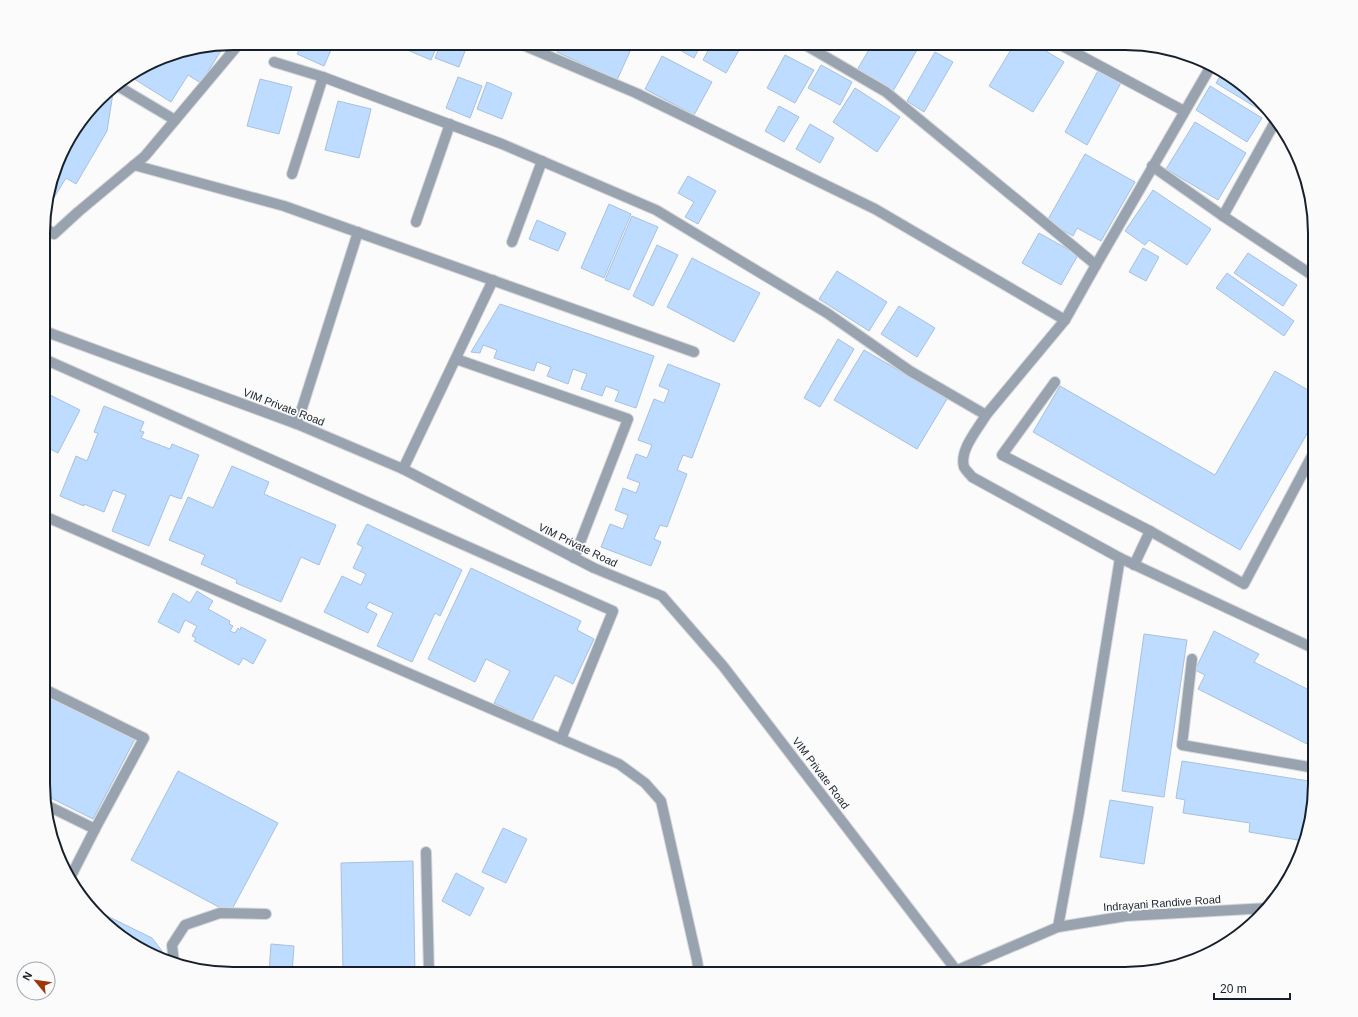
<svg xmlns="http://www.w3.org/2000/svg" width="1358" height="1017" font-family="Helvetica,sans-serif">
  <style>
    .building { fill: #bddcff; stroke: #a8c1dc }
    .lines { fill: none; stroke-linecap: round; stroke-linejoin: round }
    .service-casing { stroke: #d7d8da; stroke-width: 12 }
    .minor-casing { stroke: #d7d8da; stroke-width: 12 }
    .tertiary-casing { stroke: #d7d8da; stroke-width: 12 }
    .service { stroke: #99a3af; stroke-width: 10 }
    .minor { stroke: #99a3af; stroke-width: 10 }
    .tertiary { stroke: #99a3af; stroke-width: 10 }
    .labels { text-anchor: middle; stroke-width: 3.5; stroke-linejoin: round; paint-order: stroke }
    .street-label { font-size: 11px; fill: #17202a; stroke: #fbfbfb }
    .rim { fill: none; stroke: #17202a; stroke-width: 2 }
  </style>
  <rect width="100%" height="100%" fill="#fbfbfb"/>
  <g class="building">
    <polygon points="302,43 334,43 324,66 297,54"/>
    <polygon points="407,43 438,43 431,60 405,49"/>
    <polygon points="441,43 468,43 459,67 435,58"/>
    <polygon points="561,43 624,43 632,47 617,80 557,52"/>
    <polygon points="681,43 702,43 694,58 678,49"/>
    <polygon points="712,43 743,43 726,73 703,60"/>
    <polygon points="873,43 904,43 917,50 893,91 857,70"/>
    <polygon points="1015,43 1033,43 1064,62 1033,112 989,86"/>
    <polygon points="225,44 201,83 188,75 171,102 131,77 172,53"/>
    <polygon points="935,52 953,62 924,112 907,101"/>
    <polygon points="785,55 814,70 795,103 767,88"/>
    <polygon points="662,56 712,82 694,115 645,89"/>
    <polygon points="821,65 852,82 840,105 808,88"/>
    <polygon points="1099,69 1122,81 1087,145 1065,132"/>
    <polygon points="1222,73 1250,90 1264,108 1262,111 1216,83"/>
    <polygon points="458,77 482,86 470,118 446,108"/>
    <polygon points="260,79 292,87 279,134 247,126"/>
    <polygon points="487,82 512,93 502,119 477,109"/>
    <polygon points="1210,86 1262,118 1247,142 1196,110"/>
    <polygon points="855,88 900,117 877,152 833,122"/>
    <polygon points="108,90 113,93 107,131 76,184 66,178 50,204 47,202 68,138"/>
    <polygon points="338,101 371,109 359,158 325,150"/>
    <polygon points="779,106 799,117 784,142 765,131"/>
    <polygon points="1195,122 1246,153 1218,200 1166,169"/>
    <polygon points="810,124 834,138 820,163 796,149"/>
    <polygon points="1085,154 1135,182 1101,241 1077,228 1073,236 1047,221"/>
    <polygon points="688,176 716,191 698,224 685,217 694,202 678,193"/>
    <polygon points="1153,190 1211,229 1187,265 1149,240 1145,245 1125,231"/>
    <polygon points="609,204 631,214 604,278 581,268"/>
    <polygon points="632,216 658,227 629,290 605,280"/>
    <polygon points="537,220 566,233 558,251 529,239"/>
    <polygon points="1039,233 1078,255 1061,285 1022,263"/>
    <polygon points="657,245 678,255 653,306 633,296"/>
    <polygon points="1143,248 1159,257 1146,281 1129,272"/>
    <polygon points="1248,253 1297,285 1283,306 1234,273"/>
    <polygon points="692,258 760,293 734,342 667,307"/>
    <polygon points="837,271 887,302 869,331 819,299"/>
    <polygon points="1227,273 1294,321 1284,336 1216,288"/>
    <polygon points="500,304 654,356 636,408 615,401 619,391 606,386 602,396 581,389 587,374 573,369 568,384 547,376 551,367 537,362 534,371 494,358 497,350 483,345 480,353 471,352"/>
    <polygon points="899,306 935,328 917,357 881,334"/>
    <polygon points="838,339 854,349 820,407 804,398"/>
    <polygon points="864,350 947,399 917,449 834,400"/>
    <polygon points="668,364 720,384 692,458 683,455 677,470 687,474 667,527 660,525 654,539 661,542 651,566 601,547 610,524 623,529 628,515 615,510 623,488 636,493 640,483 627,478 636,454 647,458 652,445 638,440 654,399 664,403 669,390 659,386"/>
    <polygon points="1275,371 1315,394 1315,420 1240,550 1033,432 1060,386 1215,475"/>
    <polygon points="44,392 80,410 58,453 44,446"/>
    <polygon points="104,406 144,422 140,431 144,432 141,438 170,449 172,444 199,455 181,499 170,495 149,546 112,531 126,495 113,490 104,512 84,504 84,506 60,496 76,456 87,461 98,433 94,432"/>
    <polygon points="232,466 269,482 264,494 336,525 319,565 301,557 281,602 236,583 237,580 201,564 205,555 169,540 188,497 213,508"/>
    <polygon points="367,524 462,570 440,616 435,613 412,662 377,646 393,613 369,602 366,608 377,614 368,633 324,612 342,576 361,585 366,574 353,568 363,547 357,544"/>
    <polygon points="471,568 581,621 577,630 594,639 573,684 555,675 532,721 494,703 510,671 486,659 475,682 428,659"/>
    <polygon points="197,591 213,601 208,609 230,621 229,624 233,626 230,631 235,633 238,628 240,630 241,627 266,640 253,664 243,658 239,665 194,641 196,638 192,636 197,626 185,620 179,633 158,622 173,593 190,603"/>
    <polygon points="1214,631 1259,654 1254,662 1315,693 1315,748 1198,689 1205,675 1195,670"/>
    <polygon points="1144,634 1187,640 1164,797 1122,791"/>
    <polygon points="44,692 135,739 93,819 43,794"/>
    <polygon points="1182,761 1315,782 1304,841 1249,832 1250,823 1183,813 1185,800 1176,798"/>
    <polygon points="178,771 278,823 230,913 131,860"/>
    <polygon points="1110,800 1153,807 1144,864 1100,857"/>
    <polygon points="503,828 527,839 506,883 482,872"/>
    <polygon points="413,861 415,974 343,974 341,863"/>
    <polygon points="456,873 484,888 470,916 442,901"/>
    <polygon points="95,910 152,938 162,951 159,958 108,927"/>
    <polygon points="271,944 294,946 292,974 269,974"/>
  </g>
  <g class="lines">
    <g class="service-casing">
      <g id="service">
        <polyline points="116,85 175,120"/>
        <polyline points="134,165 284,206 694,352"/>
        <polyline points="45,228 54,234 78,212 145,156 238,45"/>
        <polyline points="44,331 297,424 403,469 594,568 662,596 723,666 956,970"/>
        <polyline points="44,359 613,611 561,739"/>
        <polyline points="456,359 628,419 574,558"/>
        <polyline points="1055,382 1002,455 1150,531"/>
        <polyline points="297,424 358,232"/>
        <polyline points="403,469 493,280"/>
        <polyline points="44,516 619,764 645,783 661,801 697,960 699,974"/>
        <polyline points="1134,565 1150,531 1244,584 1315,450"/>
        <polyline points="44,689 144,738 95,829 70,878"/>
        <polyline points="46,805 95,829"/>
        <polyline points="174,963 172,945 185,925 220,913 266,914"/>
      </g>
    </g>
    <g class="minor-casing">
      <g id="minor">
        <polyline points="518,43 636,93 875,209 1065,320"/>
        <polyline points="1057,43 1184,111"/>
        <polyline points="274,62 323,77 502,144 656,210 827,313 910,371 986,415 1065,320 1096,265 886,92 802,43"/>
        <polyline points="1152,166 1223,216 1315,277"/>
        <polyline points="292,174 323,77"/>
        <polyline points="1223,216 1275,122"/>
        <polyline points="416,222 450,124"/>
        <polyline points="512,242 542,161"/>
        <polyline points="1096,265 1211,66"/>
        <path d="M986,415C978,429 959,450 964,467C966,471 970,474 972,477L1120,558L1079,812L1058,927"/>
        <polyline points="1120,558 1315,649"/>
        <polyline points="1192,659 1182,745 1315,768"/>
        <polyline points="426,852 429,974"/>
      </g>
    </g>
    <g class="tertiary-casing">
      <polyline id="tertiary" points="948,974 1058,927 1126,916 1268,908"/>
    </g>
    <use href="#service" class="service"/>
    <use href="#minor" class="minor"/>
    <use href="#tertiary" class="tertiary"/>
  </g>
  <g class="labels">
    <g class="street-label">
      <text transform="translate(284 407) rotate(21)" y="4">VIM Private Road</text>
      <text transform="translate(578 545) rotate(26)" y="4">VIM Private Road</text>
      <text transform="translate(821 773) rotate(53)" y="4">VIM Private Road</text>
      <text transform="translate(1162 903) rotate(-4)" y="4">Indrayani Randive Road</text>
    </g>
  </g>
  <path d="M0 0H1358V1017H0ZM233 50H1125A183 183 0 0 1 1308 233V784A183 183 0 0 1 1125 967H233A183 183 0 0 1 50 784V233A183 183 0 0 1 233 50Z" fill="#fbfbfb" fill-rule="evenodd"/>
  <path class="rim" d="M233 50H1125A183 183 0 0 1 1308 233V784A183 183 0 0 1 1125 967H233A183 183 0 0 1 50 784V233A183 183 0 0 1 233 50Z"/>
  <g transform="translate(36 981) rotate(299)"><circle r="19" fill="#fbfbfb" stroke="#a0a3a7"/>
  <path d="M0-3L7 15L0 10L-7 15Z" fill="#9c3706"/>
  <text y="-6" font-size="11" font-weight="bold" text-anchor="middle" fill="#17202a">N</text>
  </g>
  <path d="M1214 993v6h76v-6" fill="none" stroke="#17202a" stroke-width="2"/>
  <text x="1220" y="993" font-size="12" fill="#17202a" stroke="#fbfbfb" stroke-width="3" paint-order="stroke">20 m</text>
</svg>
